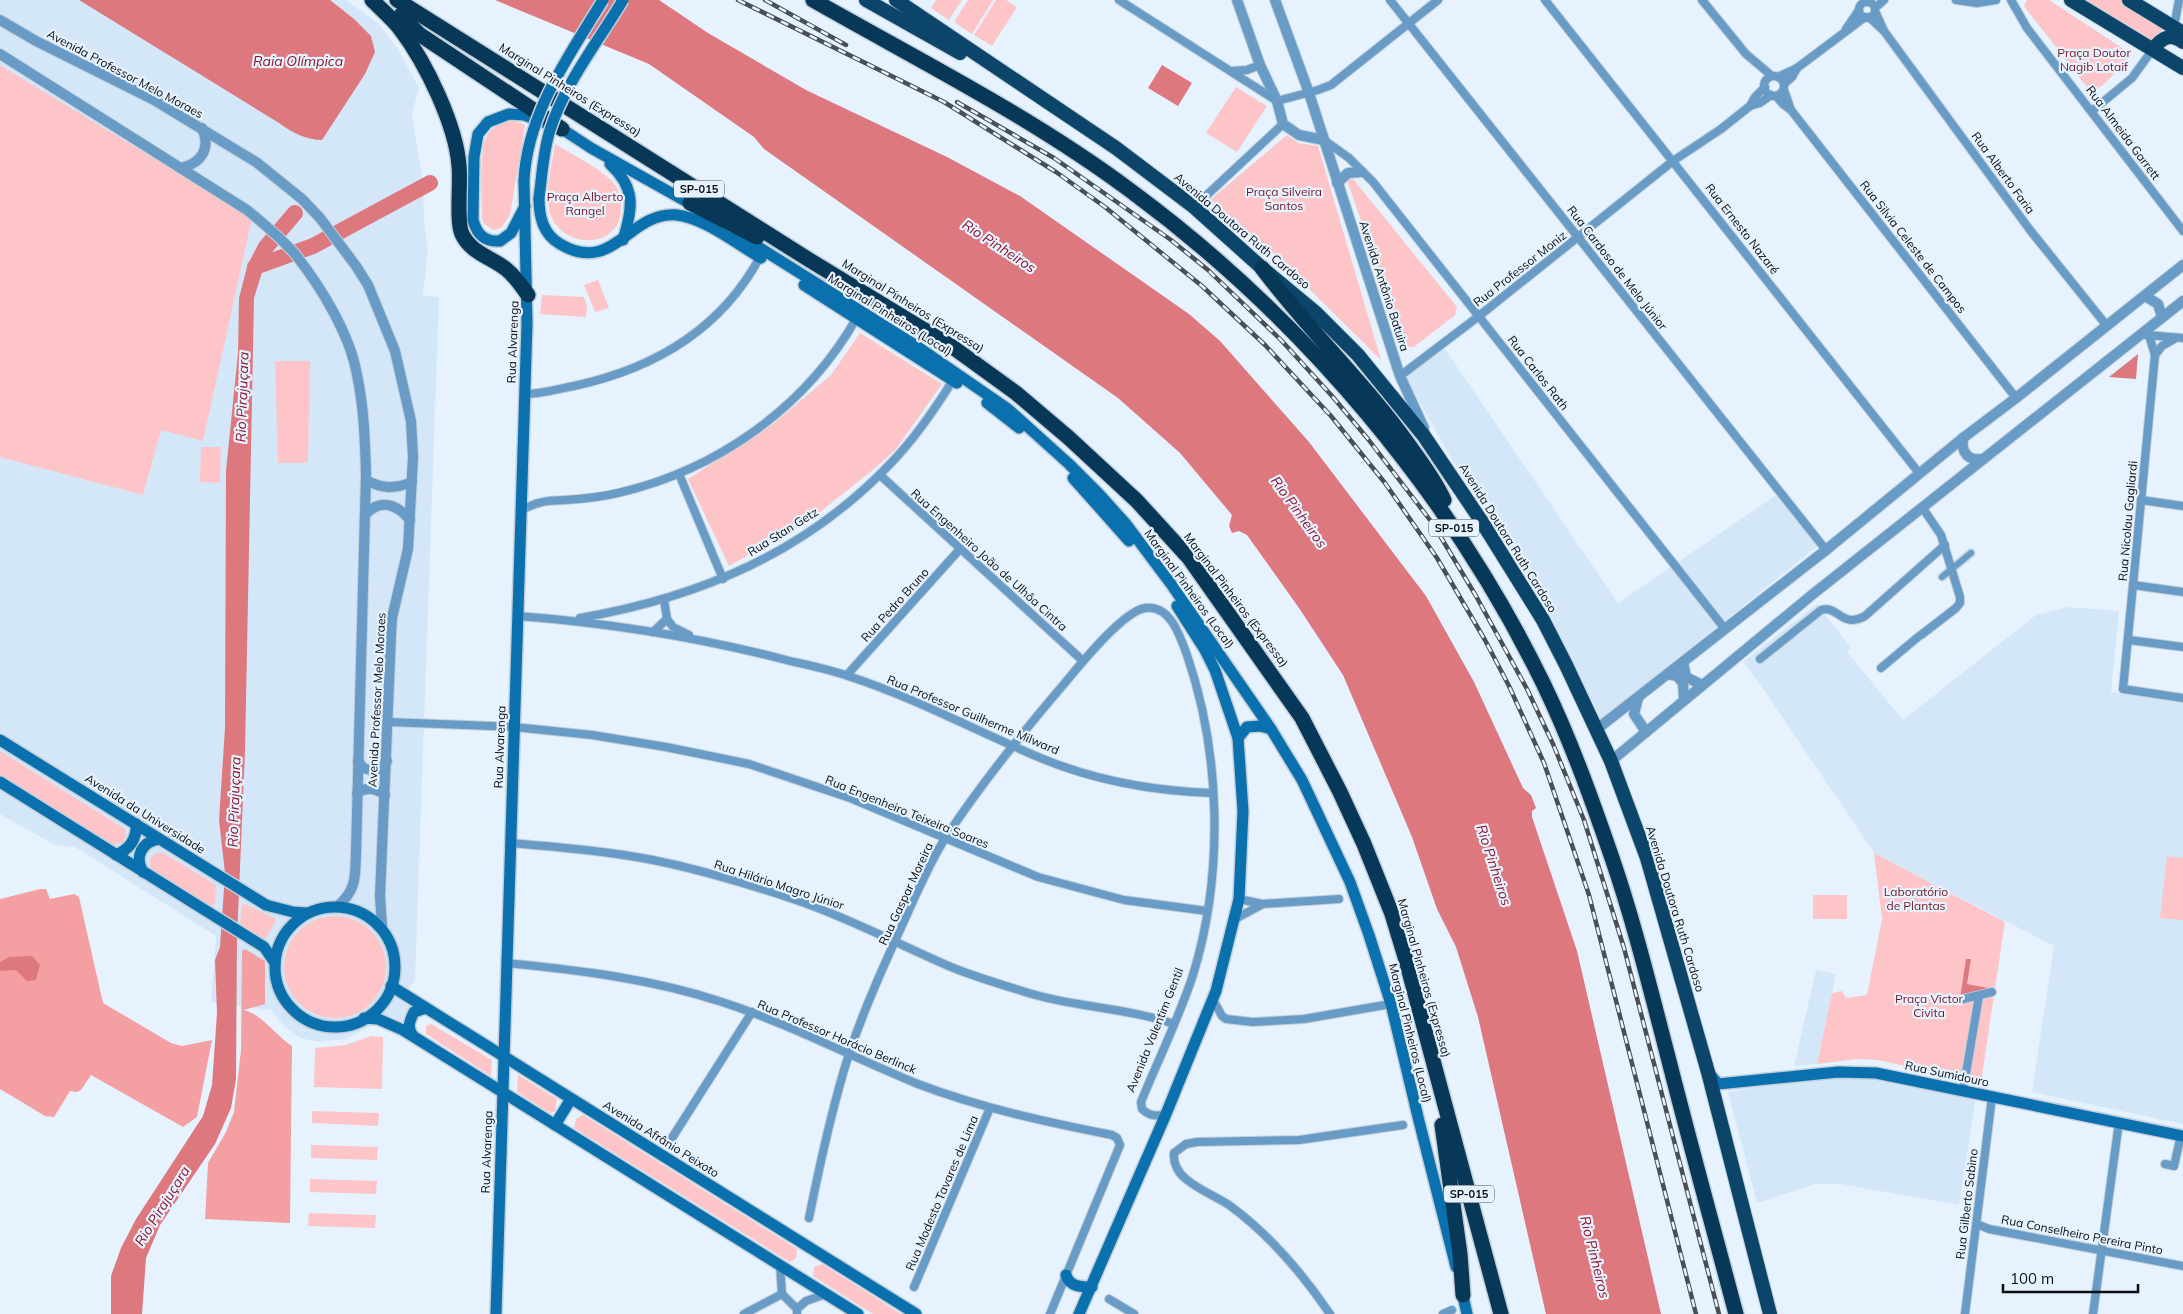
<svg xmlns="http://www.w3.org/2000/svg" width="2183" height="1314" font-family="Mulish,sans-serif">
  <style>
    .built { fill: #d4e7f8 }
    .green { fill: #fdc5c7 }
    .forest { fill: #f4a0a3 }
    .water { fill: #de787f }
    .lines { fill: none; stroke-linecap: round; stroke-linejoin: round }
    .river { stroke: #de787f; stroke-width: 16 }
    .pedestrian-casing { stroke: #c3cfd8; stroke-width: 9 }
    .minor-casing { stroke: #c3cfd8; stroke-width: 10 }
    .tertiary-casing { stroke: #c3cfd8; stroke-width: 12 }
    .secondary-casing { stroke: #c3cfd8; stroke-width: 14 }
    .trunk-casing { stroke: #c3cfd8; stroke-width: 16 }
    .motorway-casing { stroke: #c3cfd8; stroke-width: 18 }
    .pedestrian { stroke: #689cc6; stroke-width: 6 }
    .minor { stroke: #689cc6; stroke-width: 8 }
    .tertiary { stroke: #689cc6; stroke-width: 10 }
    .secondary { stroke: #0b71ae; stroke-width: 11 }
    .trunk { stroke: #0c456a; stroke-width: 14 }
    .motorway { stroke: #073858; stroke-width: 15 }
    .rail-casing { stroke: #495055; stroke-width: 4.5 }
    .rail { stroke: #e6f3fe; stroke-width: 2.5; stroke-dasharray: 8; stroke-linecap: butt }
    .secondary-bridge-casing { stroke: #c3cfd8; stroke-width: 14; stroke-linecap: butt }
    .secondary-bridge { stroke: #0b71ae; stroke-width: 11 }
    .labels { text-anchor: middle; stroke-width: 4.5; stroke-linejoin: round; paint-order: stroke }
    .shield { fill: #e6f3fe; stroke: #4d5359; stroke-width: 1 }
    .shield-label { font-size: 11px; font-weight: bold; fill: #0b0f12 }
    .park-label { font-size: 12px; fill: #721726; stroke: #e6f3fe }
    .street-label { font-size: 12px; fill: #0b0f12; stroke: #e6f3fe }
    .water-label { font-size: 14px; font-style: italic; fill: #90142e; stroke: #e6f3fe }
  </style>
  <rect width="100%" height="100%" fill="#e6f3fe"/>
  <g class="built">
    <polygon points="0,0 346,0 379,24 398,49 419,88 412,113 423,184 424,223 428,249 423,296 439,297 415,980 400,1000 411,1006 401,1022 389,1015 378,1025 370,1026 346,1039 318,1042 301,1038 284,1026 271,1010 211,1002 216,936 75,847 55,845 0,814"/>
    <polygon points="1443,346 1618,603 1779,493 1820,544 1601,720 1539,593 1488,511 1452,460 1405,376"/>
    <polygon points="1817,604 1851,648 1847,652 1903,720 2036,615 2068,607 2119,611 2111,692 2183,702 2183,1124 2032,1092 2054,946 1874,853 1762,687 1743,662"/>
    <polygon points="1816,970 1836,974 1817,1064 1794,1066"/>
    <polygon points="1861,1077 1976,1096 1959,1205 1841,1184 1815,1184 1757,1203 1728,1092 1793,1081"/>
  </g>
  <g class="green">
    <polygon points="936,0 962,0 949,20 931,8"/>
    <polygon points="968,0 993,0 972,34 954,22"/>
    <polygon points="996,0 1006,0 1017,7 992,46 974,35"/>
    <path d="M2027,0H2049L2127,51L2128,56C2121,66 2102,91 2090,91L2024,6Z"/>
    <polygon points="2082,0 2121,0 2164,27 2153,42"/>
    <polygon points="0,65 252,218 203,441 161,430 143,495 0,457"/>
    <polygon points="1236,87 1267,106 1237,152 1206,133"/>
    <path d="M507,121H515L525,125L510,215L502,227L494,230L484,224L482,218C482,199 479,154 486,138C490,129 498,124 507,121Z"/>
    <polygon points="1287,135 1298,143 1318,146 1381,360 1273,253 1210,200"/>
    <path d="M555,144C570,153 607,172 615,185C620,191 621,199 621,207C622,252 557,250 549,209C545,189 552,164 555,144Z"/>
    <polygon points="1350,178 1353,179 1457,307 1455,315 1414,347 1407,347 1403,342 1347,180"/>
    <polygon points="598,280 609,308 595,312 584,285"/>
    <polygon points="542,295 584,297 587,306 586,317 540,314"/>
    <polygon points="860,333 942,384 896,449 874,469 810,520 729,566 688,479 773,424 831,375"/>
    <polygon points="275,361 310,361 308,463 278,463"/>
    <polygon points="201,447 221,447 220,483 200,482"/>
    <polygon points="0,751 125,829 126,836 123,842 113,845 0,775"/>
    <polygon points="156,853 163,853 216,885 215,904 211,906 153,870 150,867 150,859"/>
    <polygon points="1874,853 2005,922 1981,1082 1877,1060 1857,1059 1817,1064 1832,993 1842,991 1846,998 1867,995 1882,919"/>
    <polygon points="2167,856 2183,858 2183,920 2160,918"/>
    <rect x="1813" y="895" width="34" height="24"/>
    <polygon points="242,903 275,918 276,921 266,938 263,939 240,924"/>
    <circle cx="335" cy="967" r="51"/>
    <polygon points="431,1024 492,1060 491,1076 426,1034 426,1026"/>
    <polygon points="371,1036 383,1037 382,1089 314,1087 315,1048 346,1045"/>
    <polygon points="518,1075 557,1099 555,1111 550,1113 517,1092"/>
    <polygon points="312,1111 379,1113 378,1126 312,1123"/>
    <polygon points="583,1115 797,1249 796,1258 790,1262 574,1128 576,1119"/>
    <polygon points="311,1145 378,1147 377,1160 311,1158"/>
    <polygon points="310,1179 377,1181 376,1194 310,1192"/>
    <polygon points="309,1213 376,1215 375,1228 308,1226"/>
    <polygon points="822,1264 901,1314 873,1314 813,1276 814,1267"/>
  </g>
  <g class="forest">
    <polygon points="40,889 46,889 50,899 74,894 79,897 103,1003 171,1043 182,1046 212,1040 197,1117 183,1127 91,1075 81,1090 77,1092 70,1091 54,1117 45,1116 0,1089 0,899"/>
    <path d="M245,949L265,961V1004L244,1010C263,1015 275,1035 292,1046L290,1223L205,1219L208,1163L226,1132L234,1112L241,1050L242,951Z"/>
  </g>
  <g class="water">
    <path d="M79,0H330L354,19L371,36L375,52L365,74L322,140C306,140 291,132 279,123Z"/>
    <polygon points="495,0 659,0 708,33 806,90 947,157 1020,196 1189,314 1220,341 1309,442 1426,596 1474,682 1523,788 1531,795 1536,808 1532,811 1532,817 1577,951 1661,1314 1546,1314 1478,1017 1456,947 1437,909 1412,837 1343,675 1299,608 1247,535 1239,531 1232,533 1229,526 1232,515 1180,453 1118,398 764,149 754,137 649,64"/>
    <polygon points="1162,65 1192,83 1178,106 1148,88"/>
    <polygon points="260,242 273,252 264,266 254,298 245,751 237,938 236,1079 231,1108 215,1144 160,1225 146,1258 142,1314 111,1314 111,1276 121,1248 136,1219 203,1116 212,1085 217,1013 215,960 220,947 225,873 219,820 225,728 226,471 238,353 239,298 247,267"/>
    <polygon points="2138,354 2136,379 2109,377"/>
    <polygon points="32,956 40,965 36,980 27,981 16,970 0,971 0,962 9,957"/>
    <polygon points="1966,959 1971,959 1967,984 1993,989 1960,999"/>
  </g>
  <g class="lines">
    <g class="river">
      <polyline points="256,266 266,247 295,213"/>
      <polyline points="255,267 313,246 430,183"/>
    </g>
    <g class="pedestrian-casing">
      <polyline id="pedestrian" points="1942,577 1971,553"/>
    </g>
    <g class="minor-casing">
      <g id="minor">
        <polyline points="1119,0 1277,101 1318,90 1331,85 1438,0"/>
        <polyline points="1390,0 1826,550"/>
        <polyline points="1545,0 1919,473"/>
        <polyline points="1702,0 1746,54 1772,76"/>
        <polyline points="1956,0 1977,3 1996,0"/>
        <polyline points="2011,0 2027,28 2183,231"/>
        <circle cx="1867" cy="10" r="8"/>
        <polyline points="1875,8 1884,0"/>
        <polyline points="1875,11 1884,31"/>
        <polyline points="1869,17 1884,31 2030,230 2107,326"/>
        <polyline points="2174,27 2179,0"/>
        <polyline points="1846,29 1859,10"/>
        <polyline points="1231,71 1247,70 1260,65"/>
        <circle cx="1774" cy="86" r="10"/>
        <polyline points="1778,77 1797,68"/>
        <polyline points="1784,84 1792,77 1797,68 1865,17"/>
        <polyline points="1784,90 1791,110"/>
        <polyline points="1776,96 1783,104 1791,110 2016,398"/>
        <polyline points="1750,106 1755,97 1765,87"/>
        <polyline points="2092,111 2132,78 2153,49"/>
        <polyline points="1324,140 1349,158 1373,182 1725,629"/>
        <polyline points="1194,207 1283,124"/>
        <polyline points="2146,335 2183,338"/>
        <polyline points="2149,335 2155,355 2123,689 2183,698"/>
        <polyline points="2155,355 2162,346 2176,338"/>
        <polyline points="1400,376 1479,316 1673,161 1721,129 1750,106 1760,103 1771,95"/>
        <path d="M525,394C543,394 557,389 574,386C653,369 720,331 760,257"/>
        <polyline points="679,474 723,579"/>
        <polyline points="880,475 1083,661"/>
        <polyline points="2141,500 2183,506"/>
        <path d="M521,510C527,508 533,504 539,503C547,500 557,501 565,500C583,499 601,497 618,493C717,470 805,408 856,319"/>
        <polyline points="2133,585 2183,592"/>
        <path d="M518,616C609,623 698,637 786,660C807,665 828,669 848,676C916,698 978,732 1043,759C1097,781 1154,791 1212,793"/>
        <path d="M580,618C701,597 807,552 892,462C916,437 935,409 953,380"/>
        <polyline points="667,619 673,627 689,635"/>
        <polyline points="653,632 667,619 664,600"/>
        <polyline points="1921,635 1956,608 1960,603 1960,597 1941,535 1922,507"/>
        <polyline points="2129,640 2183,647"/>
        <path d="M1760,659L1821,610C1839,605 1841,629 1865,616L1945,545"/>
        <polyline points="1881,668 1918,637"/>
        <polyline points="847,675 960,549"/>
        <polyline points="388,722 514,727 592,735 666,747 749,764 850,798 1038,877 1124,900 1207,911"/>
        <path d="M511,843C558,847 606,851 653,860C702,870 752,885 799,901C851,919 900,945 951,967C973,976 996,983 1019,990C1069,1007 1124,1007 1174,1024"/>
        <polyline points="1239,899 1262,904 1339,899"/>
        <polyline points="1235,919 1261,905"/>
        <path d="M506,963C580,970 652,979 722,1002C790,1024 852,1057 918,1084C981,1108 1046,1122 1112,1135L1117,1138L1120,1145L1050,1314"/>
        <polyline points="1213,1000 1222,1016 1226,1019 1253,1022 1304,1019 1391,1004"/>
        <polyline points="1959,1000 1992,992"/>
        <polyline points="1963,1091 1979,996"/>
        <polyline points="672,1138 752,1012"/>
        <polyline points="2165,1164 2174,1166 2181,1135"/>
        <path d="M809,1218C820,1163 832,1107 849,1054C864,1009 884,965 904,921C917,893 929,863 946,837C981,784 1022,733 1064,684C1079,666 1122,612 1145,608C1170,604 1180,636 1187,655C1221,754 1224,874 1193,975C1179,1018 1158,1060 1141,1102L1142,1109C1149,1116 1157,1117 1166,1114"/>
        <polyline points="1977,1224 1989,1229 2183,1266"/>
        <polyline points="780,1265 782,1294 797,1309"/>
        <polyline points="914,1287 990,1108"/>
        <polyline points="1109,1299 1134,1314"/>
        <polyline points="744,1314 782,1294"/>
        <polyline points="797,1314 797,1309 806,1301 826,1294"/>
        <path d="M1330,1314C1302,1273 1269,1234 1229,1205C1215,1196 1199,1190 1186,1179C1178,1173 1173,1163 1174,1153L1186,1144L1197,1142L1299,1140L1403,1125"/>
        <polyline points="1443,1314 1452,1310"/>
        <polyline points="1965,1314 1992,1097"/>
        <polyline points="2093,1314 2119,1122"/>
      </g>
    </g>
    <g class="tertiary-casing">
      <g id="tertiary">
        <polyline points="1237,0 1260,65 1277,101 1283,124 1299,135 1324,140"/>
        <polyline points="1275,0 1309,93 1400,376 1424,428 1424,436"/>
        <polyline points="0,20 36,41 154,100 256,162 302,199 320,218 356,266 368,285 395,351 411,421 413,457 408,549 392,618 391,635 380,896 382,926"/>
        <path d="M0,54L247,210C264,224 281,238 295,254C321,287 350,334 357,375C364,407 365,441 366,474L356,853C355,877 357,889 338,906"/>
        <path d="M181,168C202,163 211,148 202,128"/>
        <polyline points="1337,183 1348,173 1362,172"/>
        <polyline points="2145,296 2158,304 2162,317"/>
        <path d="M1963,438C1961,453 1968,461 1983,459"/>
        <path d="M366,480C382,489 395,489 412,482"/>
        <path d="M365,515C380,498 397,504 410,520"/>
        <polyline points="1683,662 1686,677 1702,685"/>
        <polyline points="1668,674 1677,676 1683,683 1684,700"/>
        <polyline points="1638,698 1634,714 1646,732"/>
        <polyline points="1597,729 1826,550 1963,438 2016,398 2183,265"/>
        <polyline points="358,761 363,768 374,771 380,769 387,761"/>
        <polyline points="1611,761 1813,594 2183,301"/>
        <path d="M357,793C367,786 376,788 385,795"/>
      </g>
    </g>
    <g class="secondary-casing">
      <g id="secondary">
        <path d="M610,164C636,188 633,208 623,240"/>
        <path d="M539,198C539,217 543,234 560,244C614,276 628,211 677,215C704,218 737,244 761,258"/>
        <path d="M525,206L511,233L500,241C485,242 477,235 473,220L474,157L478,134L488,122L509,114L524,115L562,129L591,148L696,207"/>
        <polyline points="736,233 918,347 1008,409 1069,464 1099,494 1126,524 1171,584 1271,729 1302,780 1350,882 1369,935 1391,1004 1419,1121 1456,1267"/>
        <polyline points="804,285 957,383"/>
        <polyline points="987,403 1019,428"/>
        <polyline points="1073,478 1129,541"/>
        <polyline points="1238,738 1247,727 1260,726 1271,729"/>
        <polyline points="0,740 266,905 293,912 307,913"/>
        <polyline points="0,782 264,947 275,963"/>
        <path d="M116,855C130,849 137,839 136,824"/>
        <path d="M143,872C134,856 142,842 159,839"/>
        <circle cx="335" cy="967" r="60"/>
        <polyline points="391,986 916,1314"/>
        <polyline points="364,1018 378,1019 403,1030 858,1314"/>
        <path d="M413,1036C407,1027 409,1022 414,1012L426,1008"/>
        <polyline points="1709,1073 1718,1084 1838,1072 1876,1073 2183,1136"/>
        <polyline points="555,1125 571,1099"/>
        <path d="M1066,1275C1070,1287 1081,1287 1092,1287"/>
        <polyline points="1461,1287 1467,1314"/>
        <polyline points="496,1314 527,323 524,181"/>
        <polyline points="1079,1314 1166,1114 1216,991 1239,899 1243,811 1238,738 1215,670 1205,650 1177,606"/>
      </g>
    </g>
    <g class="trunk-casing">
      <g id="trunk">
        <polyline points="866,0 960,53"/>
        <polyline points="896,0 1116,148 1194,207 1262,268 1316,313 1358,355 1424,436 1482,522 1543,620 1566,665 1611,761 1647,858 1708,1072 1770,1314"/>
        <polyline points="2071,0 2183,68"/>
        <polyline points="2129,0 2183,33"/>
        <path d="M2153,49C2163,37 2170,33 2183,42"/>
      </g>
    </g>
    <g class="motorway-casing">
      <g id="motorway">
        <path d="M372,0C382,10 393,19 401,30C426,63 456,125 459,166C461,182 456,221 462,234C471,253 491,257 506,269C515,276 521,285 528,295"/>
        <polyline points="397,0 811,261 954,348 1016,393 1069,438 1137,501 1189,558 1302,718 1340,792 1364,844 1392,914 1406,960 1501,1314"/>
        <path d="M813,0C920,61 1032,117 1131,191C1303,318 1451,493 1544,685C1571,741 1592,800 1612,858C1634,922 1650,988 1667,1053C1689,1140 1713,1227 1736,1314"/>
        <polyline points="401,15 419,34 562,129"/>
        <polyline points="690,203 757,237"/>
        <path d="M1262,268C1308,330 1364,382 1409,445C1421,462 1435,480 1444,500"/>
        <polyline points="1442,1125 1460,1254 1463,1295"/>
      </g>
    </g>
    <use href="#pedestrian" class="pedestrian"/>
    <use href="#minor" class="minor"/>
    <use href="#tertiary" class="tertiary"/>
    <use href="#secondary" class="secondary"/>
    <use href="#trunk" class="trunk"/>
    <use href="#motorway" class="motorway"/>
    <g class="rail-casing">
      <g id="rail">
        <polyline points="738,0 944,102 1056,172 1105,207 1202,286 1265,345 1331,416 1385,483 1437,558 1485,640 1509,686 1544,763 1589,895 1696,1314"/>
        <polyline points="765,0 846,45"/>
        <polyline points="957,102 1054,158 1171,240 1208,270 1281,340 1332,396 1368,439 1433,524 1476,596 1527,689 1553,744 1584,820 1624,948 1719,1314"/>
      </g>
    </g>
    <use href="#rail" class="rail"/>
    <g class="secondary-bridge-casing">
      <g id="secondary-bridge">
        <path d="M524,181C527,113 569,56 603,0"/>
        <path d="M539,198C542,176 543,152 550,130C565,83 598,42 623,0"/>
      </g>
    </g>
    <use href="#secondary-bridge" class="secondary-bridge"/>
  </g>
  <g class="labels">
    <g class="shield">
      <rect x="674" y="180.5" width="50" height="17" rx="4"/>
      <rect x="1429" y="519.5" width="50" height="17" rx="4"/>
      <rect x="1444" y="1185.5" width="50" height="17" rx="4"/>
    </g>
    <g class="shield-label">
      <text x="699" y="193">SP-015</text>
      <text x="1454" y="532">SP-015</text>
      <text x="1469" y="1198">SP-015</text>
    </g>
    <g class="park-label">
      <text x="2094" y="57">Praça Doutor<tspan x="2094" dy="14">Nagib Lotaif</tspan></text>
      <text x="1284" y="196">Praça Silveira<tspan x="1284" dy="14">Santos</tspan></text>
      <text x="585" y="201">Praça Alberto<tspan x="585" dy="14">Rangel</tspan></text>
      <text x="1916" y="896">Laboratório<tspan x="1916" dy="14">de Plantas</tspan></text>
      <text x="1929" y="1003">Praça Victor<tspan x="1929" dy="14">Civita</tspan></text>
    </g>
    <g class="street-label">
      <text transform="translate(125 74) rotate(28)" y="4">Avenida Professor Melo Moraes</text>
      <text transform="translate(570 90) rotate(32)" y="4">Marginal Pinheiros (Expressa)</text>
      <text transform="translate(2123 133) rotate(53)" y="4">Rua Almeida Garrett</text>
      <text transform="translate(2003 173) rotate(54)" y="4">Rua Alberto Faria</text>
      <text transform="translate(1742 229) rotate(52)" y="4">Rua Ernesto Nazaré</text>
      <text transform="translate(1242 231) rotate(40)" y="4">Avenida Doutora Ruth Cardoso</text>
      <text transform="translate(1913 247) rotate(52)" y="4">Rua Silvia Celeste de Campos</text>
      <text transform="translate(1617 268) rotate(52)" y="4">Rua Cardoso de Melo Júnior</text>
      <text transform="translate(1520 269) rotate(-38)" y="4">Rua Professor Moniz</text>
      <text transform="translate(1384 286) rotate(72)" y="4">Avenida Antônio Batuira</text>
      <text transform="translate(913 306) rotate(32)" y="4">Marginal Pinheiros (Expressa)</text>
      <text transform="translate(890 315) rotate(32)" y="4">Marginal Pinheiros (Local)</text>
      <text transform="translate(513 342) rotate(-88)" y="4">Rua Alvarenga</text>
      <text transform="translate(1538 373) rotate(52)" y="4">Rua Carlos Rath</text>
      <text transform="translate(2128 521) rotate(-85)" y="4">Rua Nicolau Gagliardi</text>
      <text transform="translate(783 532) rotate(-32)" y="4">Rua Stan Getz</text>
      <text transform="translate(1508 538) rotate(58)" y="4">Avenida Doutora Ruth Cardoso</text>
      <text transform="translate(989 560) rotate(42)" y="4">Rua Engenheiro João de Ulhôa Cintra</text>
      <text transform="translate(1189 589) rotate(54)" y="4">Marginal Pinheiros (Local)</text>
      <text transform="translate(1236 600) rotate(53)" y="4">Marginal Pinheiros (Expressa)</text>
      <text transform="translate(895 605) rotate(-48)" y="4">Rua Pedro Bruno</text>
      <text transform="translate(377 700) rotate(-87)" y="4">Avenida Professor Melo Moraes</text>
      <text transform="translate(973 715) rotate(23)" y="4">Rua Professor Guilherme Milward</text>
      <text transform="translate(500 747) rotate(-88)" y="4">Rua Alvarenga</text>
      <text transform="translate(907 812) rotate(22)" y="4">Rua Engenheiro Teixeira Soares</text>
      <text transform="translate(145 814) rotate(32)" y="4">Avenida da Universidade</text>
      <text transform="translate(779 885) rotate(18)" y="4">Rua Hilário Magro Júnior</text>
      <text transform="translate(906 894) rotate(-65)" y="4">Rua Gaspar Moreira</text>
      <text transform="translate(1675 909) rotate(73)" y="4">Avenida Doutora Ruth Cardoso</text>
      <text transform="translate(1424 978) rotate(74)" y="4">Marginal Pinheiros (Expressa)</text>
      <text transform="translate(1155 1030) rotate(-68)" y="4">Avenida Valentim Gentil</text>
      <text transform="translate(1410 1033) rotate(76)" y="4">Marginal Pinheiros (Local)</text>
      <text transform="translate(837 1037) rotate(23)" y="4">Rua Professor Horácio Berlinck</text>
      <text transform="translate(1947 1074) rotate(12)" y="4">Rua Sumidouro</text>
      <text transform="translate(661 1139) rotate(32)" y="4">Avenida Afrânio Peixoto</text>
      <text transform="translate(487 1152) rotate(-88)" y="4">Rua Alvarenga</text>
      <text transform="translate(942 1193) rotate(-67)" y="4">Rua Modesto Tavares de Lima</text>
      <text transform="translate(1967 1204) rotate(-83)" y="4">Rua Gilberto Sabino</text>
      <text transform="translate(2082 1235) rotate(11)" y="4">Rua Conselheiro Pereira Pinto</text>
    </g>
    <g class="water-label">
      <text x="298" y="66">Raia Olímpica</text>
      <text transform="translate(999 246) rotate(33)" y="5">Rio Pinheiros</text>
      <text transform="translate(242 397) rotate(-88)" y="5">Rio Pirajuçara</text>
      <text transform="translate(1299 512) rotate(54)" y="5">Rio Pinheiros</text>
      <text transform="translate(234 802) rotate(-88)" y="5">Rio Pirajuçara</text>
      <text transform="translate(1494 865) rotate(72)" y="5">Rio Pinheiros</text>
      <text transform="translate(162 1206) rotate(-58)" y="5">Rio Pirajuçara</text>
      <text transform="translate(1595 1257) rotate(76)" y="5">Rio Pinheiros</text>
    </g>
  </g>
  <path d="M2003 1284v8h135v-8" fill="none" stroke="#0b0f12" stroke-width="2.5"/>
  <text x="2010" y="1284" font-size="15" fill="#0b0f12" stroke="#e6f3fe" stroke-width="4" paint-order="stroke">100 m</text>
</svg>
